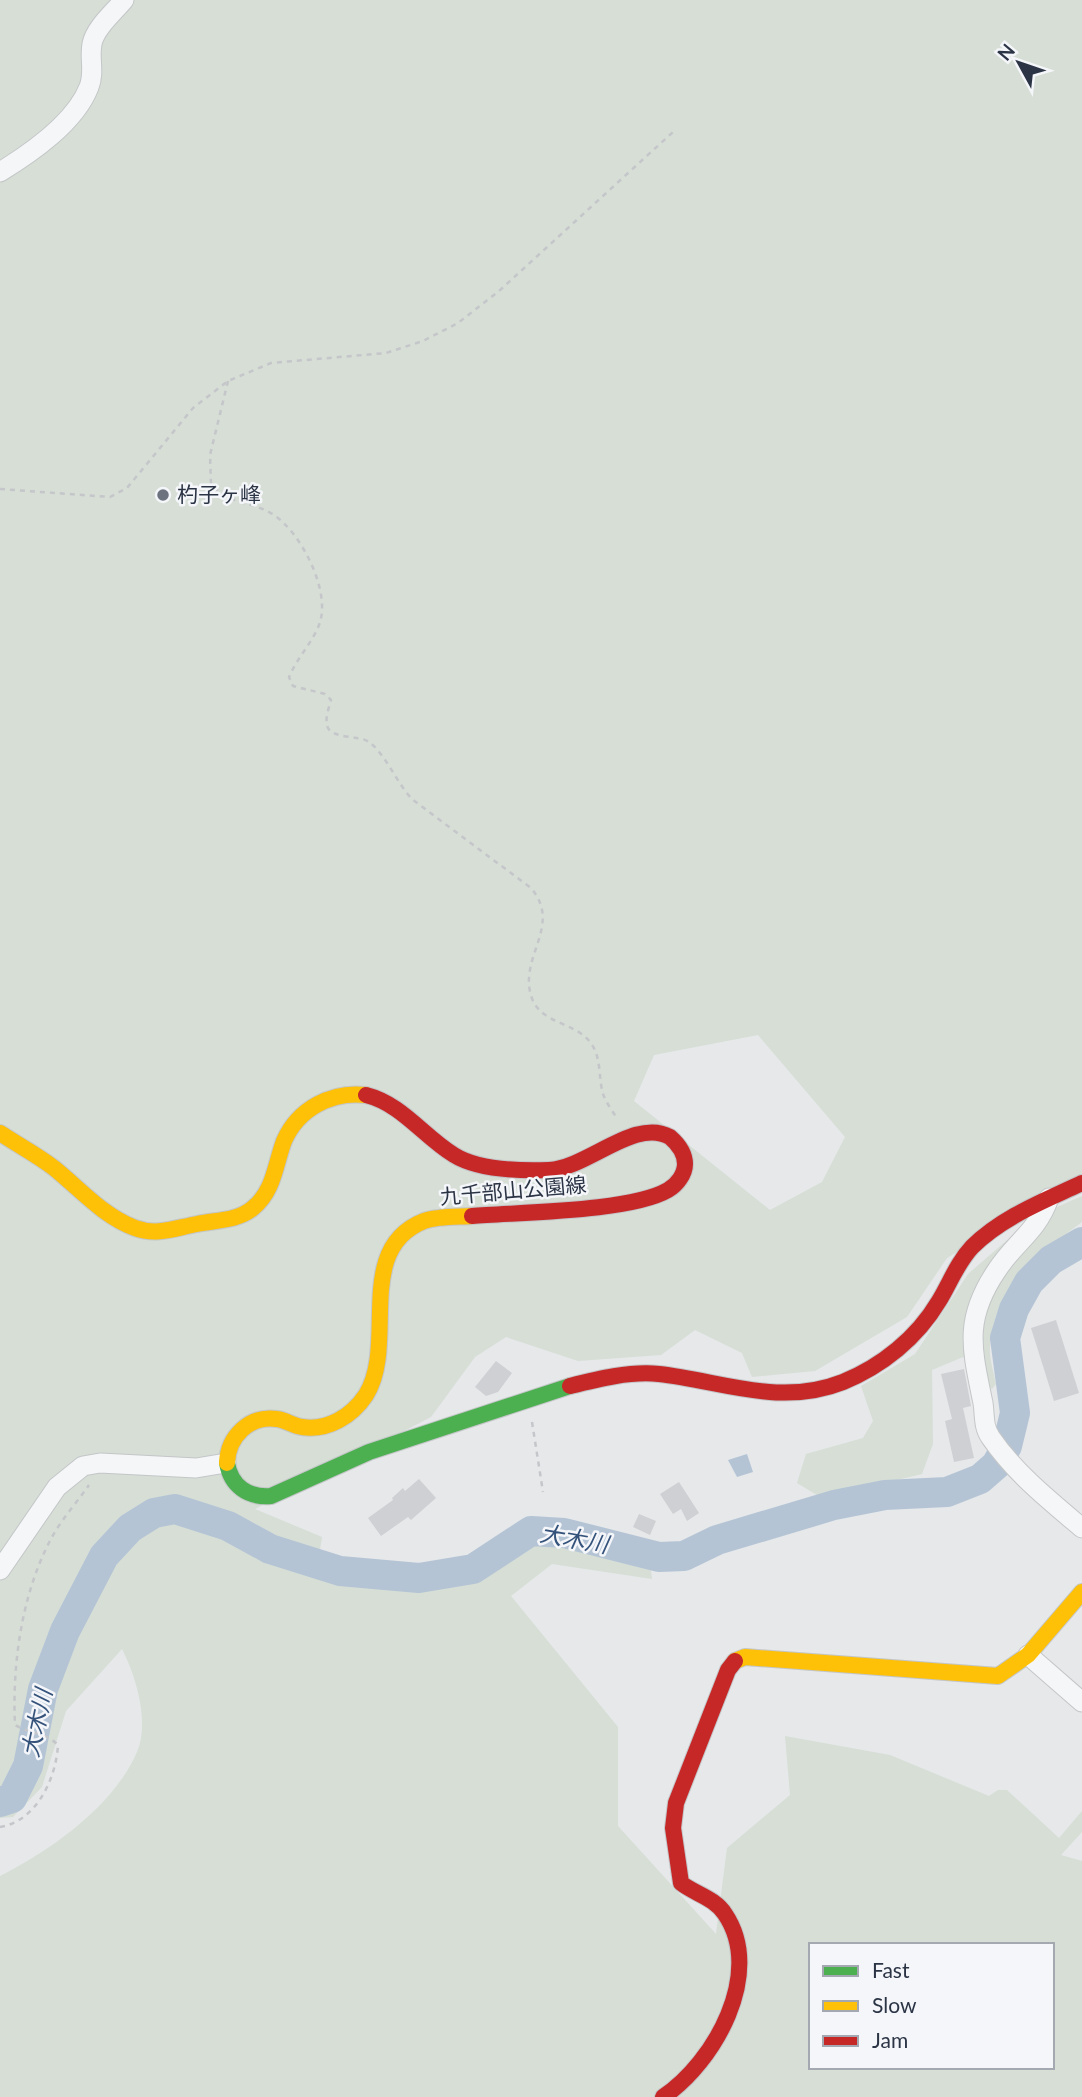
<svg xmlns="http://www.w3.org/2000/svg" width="1082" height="2097" font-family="Lato,'Noto Sans JP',sans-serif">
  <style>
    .green { fill: #d6ded6; fill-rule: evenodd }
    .water { fill: #b4c4d5 }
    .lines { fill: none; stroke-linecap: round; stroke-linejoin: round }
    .river { stroke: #b4c4d5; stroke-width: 30 }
    .building { fill: #ced0d3 }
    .street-casing { stroke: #c4c6c8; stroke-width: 21 }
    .fast-casing { stroke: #c4c6c8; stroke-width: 18 }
    .slow-casing { stroke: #c4c6c8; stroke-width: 18 }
    .jam-casing { stroke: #c4c6c8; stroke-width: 18 }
    .path { stroke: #c5c6ca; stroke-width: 2.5; stroke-dasharray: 5 5; stroke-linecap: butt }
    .street { stroke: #f5f6f7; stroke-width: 19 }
    .fast { stroke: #4caf50; stroke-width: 16 }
    .slow { stroke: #ffc107; stroke-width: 16 }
    .jam { stroke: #c62828; stroke-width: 16 }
    .poi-dot { fill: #6c737f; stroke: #f4f6f9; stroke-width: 2.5 }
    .labels { text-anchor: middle; stroke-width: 5; stroke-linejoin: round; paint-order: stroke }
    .poi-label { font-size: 21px; fill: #2b3445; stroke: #f4f6f9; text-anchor: start }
    .street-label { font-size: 21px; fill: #2b3445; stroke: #f4f6f9 }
    .water-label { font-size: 23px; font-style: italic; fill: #34527a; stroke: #f4f6f9 }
  </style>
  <rect width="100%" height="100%" fill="#e6e8ea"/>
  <g class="green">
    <path d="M0,0H1082V1177L947,1258L907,1317L815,1371L752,1377L742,1353L695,1330L661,1355L578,1361L506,1337L475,1357L431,1417L255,1509L322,1537L317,1569L414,1590L468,1581L537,1538L649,1556L652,1579L552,1564L511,1596L618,1727V1826L716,1934L727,1848L790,1795L785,1736L890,1755L989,1796L998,1790H1007L1059,1838L1082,1811V1832L1061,1855L1082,1861V2097H0V1876C50,1851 114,1806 137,1752C150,1722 136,1676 122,1649L66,1711L42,1787L13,1817L0,1818ZM758,1035L845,1137L822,1182L770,1210L634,1101L654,1055ZM811,1945H1052V2067H811Z"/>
    <path d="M1082,1196V1222C1037,1255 994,1287 990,1347C989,1359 994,1373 996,1384L992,1389L963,1357L932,1370L933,1444L922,1474L822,1498L797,1483L806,1454L863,1438L873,1421L861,1386L915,1354L968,1274L1034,1217Z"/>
  </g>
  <polygon class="water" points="747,1454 753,1472 737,1477 728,1460"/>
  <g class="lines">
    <polyline class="river" points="0,1802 12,1798 28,1766 43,1689 65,1631 104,1556 130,1528 154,1513 175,1509 228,1526 270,1549 340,1571 419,1578 473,1569 531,1531 564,1533 659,1557 684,1556 717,1540 834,1505 885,1495 947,1492 980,1479 996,1465 1007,1446 1015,1413 1005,1338 1014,1309 1029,1282 1051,1260 1082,1242"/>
  </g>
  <g class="building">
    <polygon points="1056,1320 1079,1393 1054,1401 1031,1328"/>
    <polygon points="496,1361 512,1373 498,1392 486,1396 475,1387"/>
    <polygon points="964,1369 971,1406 963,1408 974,1458 954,1462 945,1421 952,1419 941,1374"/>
    <polygon points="419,1479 436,1498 411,1520 408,1517 381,1536 368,1518 393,1500 392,1498 403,1488 405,1491"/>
    <polygon points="679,1482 699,1513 687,1521 681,1509 673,1514 660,1494"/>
    <polygon points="639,1514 656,1521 650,1535 633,1527"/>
  </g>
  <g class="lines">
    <g class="street-casing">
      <g id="street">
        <path d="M0,172C31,153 75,123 89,87C95,72 89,58 92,44C95,28 114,12 124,0"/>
        <path d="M1049,1198C1037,1232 1015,1242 997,1270C963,1320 972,1349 983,1403C985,1416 983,1427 991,1438C1015,1473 1050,1501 1082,1528"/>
        <polyline points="0,1570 57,1487 83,1466 100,1463 196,1468 226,1463"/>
        <polyline points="1028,1655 1082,1702"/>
      </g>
    </g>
    <g class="fast-casing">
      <path id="fast" d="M227,1463C231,1486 248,1498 271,1496L369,1452L570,1386"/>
    </g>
    <g class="slow-casing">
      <g id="slow">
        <path d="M0,1133C18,1145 37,1155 54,1168C80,1189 103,1216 135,1228C157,1236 175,1228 197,1224C216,1220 238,1221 253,1208C274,1191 275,1165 284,1141C298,1109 331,1091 366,1095"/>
        <path d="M227,1463C228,1436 250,1415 277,1419C286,1420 293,1426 302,1427C328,1431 352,1416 366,1395C398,1344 353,1249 424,1221C438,1216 457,1217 472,1216"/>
        <polyline points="735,1661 745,1657 998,1676 1028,1655 1082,1592"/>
      </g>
    </g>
    <g class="jam-casing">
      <g id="jam">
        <path d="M366,1095C402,1104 423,1136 454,1155C478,1170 521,1171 549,1170C588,1168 635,1117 670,1137C678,1144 685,1153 685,1164C685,1174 677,1185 668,1190C630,1212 519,1212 472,1216"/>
        <path d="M570,1386C598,1379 630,1371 659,1374C722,1381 780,1407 843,1382C882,1366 917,1338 939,1301C950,1283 957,1263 972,1247C1002,1217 1044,1201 1082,1183"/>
        <path d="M663,2097C714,2063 765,1973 725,1914C715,1898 695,1894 681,1883L673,1828L676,1803L728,1670L735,1661"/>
      </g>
    </g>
    <g class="path">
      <path d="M228,381L210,455L211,485C234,507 251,500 274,515C301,533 332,592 319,625C312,643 297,658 289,677L293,686L325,694L331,700C329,708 324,720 328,728C334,739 359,735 369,742C385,753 397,784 413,800L531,888C564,927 515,959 533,1001C544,1024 576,1023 590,1042C602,1057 598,1077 603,1094C606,1102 612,1111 617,1118"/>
      <polyline points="0,489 110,497 127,488 193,408 228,381 271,363 386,353 423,341 458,323 499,291 673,132"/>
      <polyline points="532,1422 543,1492"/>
      <path d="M0,1827C37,1821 56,1778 58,1745C45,1732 31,1734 15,1725C12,1663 22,1592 52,1537C62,1519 77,1502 89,1485"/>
    </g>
    <use href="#street" class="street"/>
    <use href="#fast" class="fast"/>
    <use href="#slow" class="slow"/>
    <use href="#jam" class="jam"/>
  </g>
  <circle class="poi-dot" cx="163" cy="495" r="7"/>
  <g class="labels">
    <g class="poi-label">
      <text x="177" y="502">杓子ヶ峰</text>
    </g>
    <g class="street-label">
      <text transform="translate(513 1191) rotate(-5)" y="7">九千部山公園線</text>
    </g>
    <g class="water-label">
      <text transform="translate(574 1539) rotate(10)" y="8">大木川</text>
      <text transform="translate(37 1723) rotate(-78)" y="8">大木川</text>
    </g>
  </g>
  <rect x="809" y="1943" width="245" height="126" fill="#f4f6f9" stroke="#a4a8b1" stroke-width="2"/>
  <rect x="823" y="1966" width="35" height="10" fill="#4caf50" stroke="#a4a8b1" stroke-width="2"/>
  <text x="872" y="1978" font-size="21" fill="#2b3445">Fast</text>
  <rect x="823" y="2001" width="35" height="10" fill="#ffc107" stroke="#a4a8b1" stroke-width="2"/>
  <text x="872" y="2013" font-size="21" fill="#2b3445">Slow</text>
  <rect x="823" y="2036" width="35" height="10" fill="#c62828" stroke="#a4a8b1" stroke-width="2"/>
  <text x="872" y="2048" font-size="21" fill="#2b3445">Jam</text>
  <g transform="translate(1019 63) rotate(310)" stroke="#f4f6f9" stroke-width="5" paint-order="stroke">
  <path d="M0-5L12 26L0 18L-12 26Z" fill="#2b3445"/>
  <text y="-10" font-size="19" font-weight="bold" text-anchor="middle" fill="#2b3445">N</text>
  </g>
</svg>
